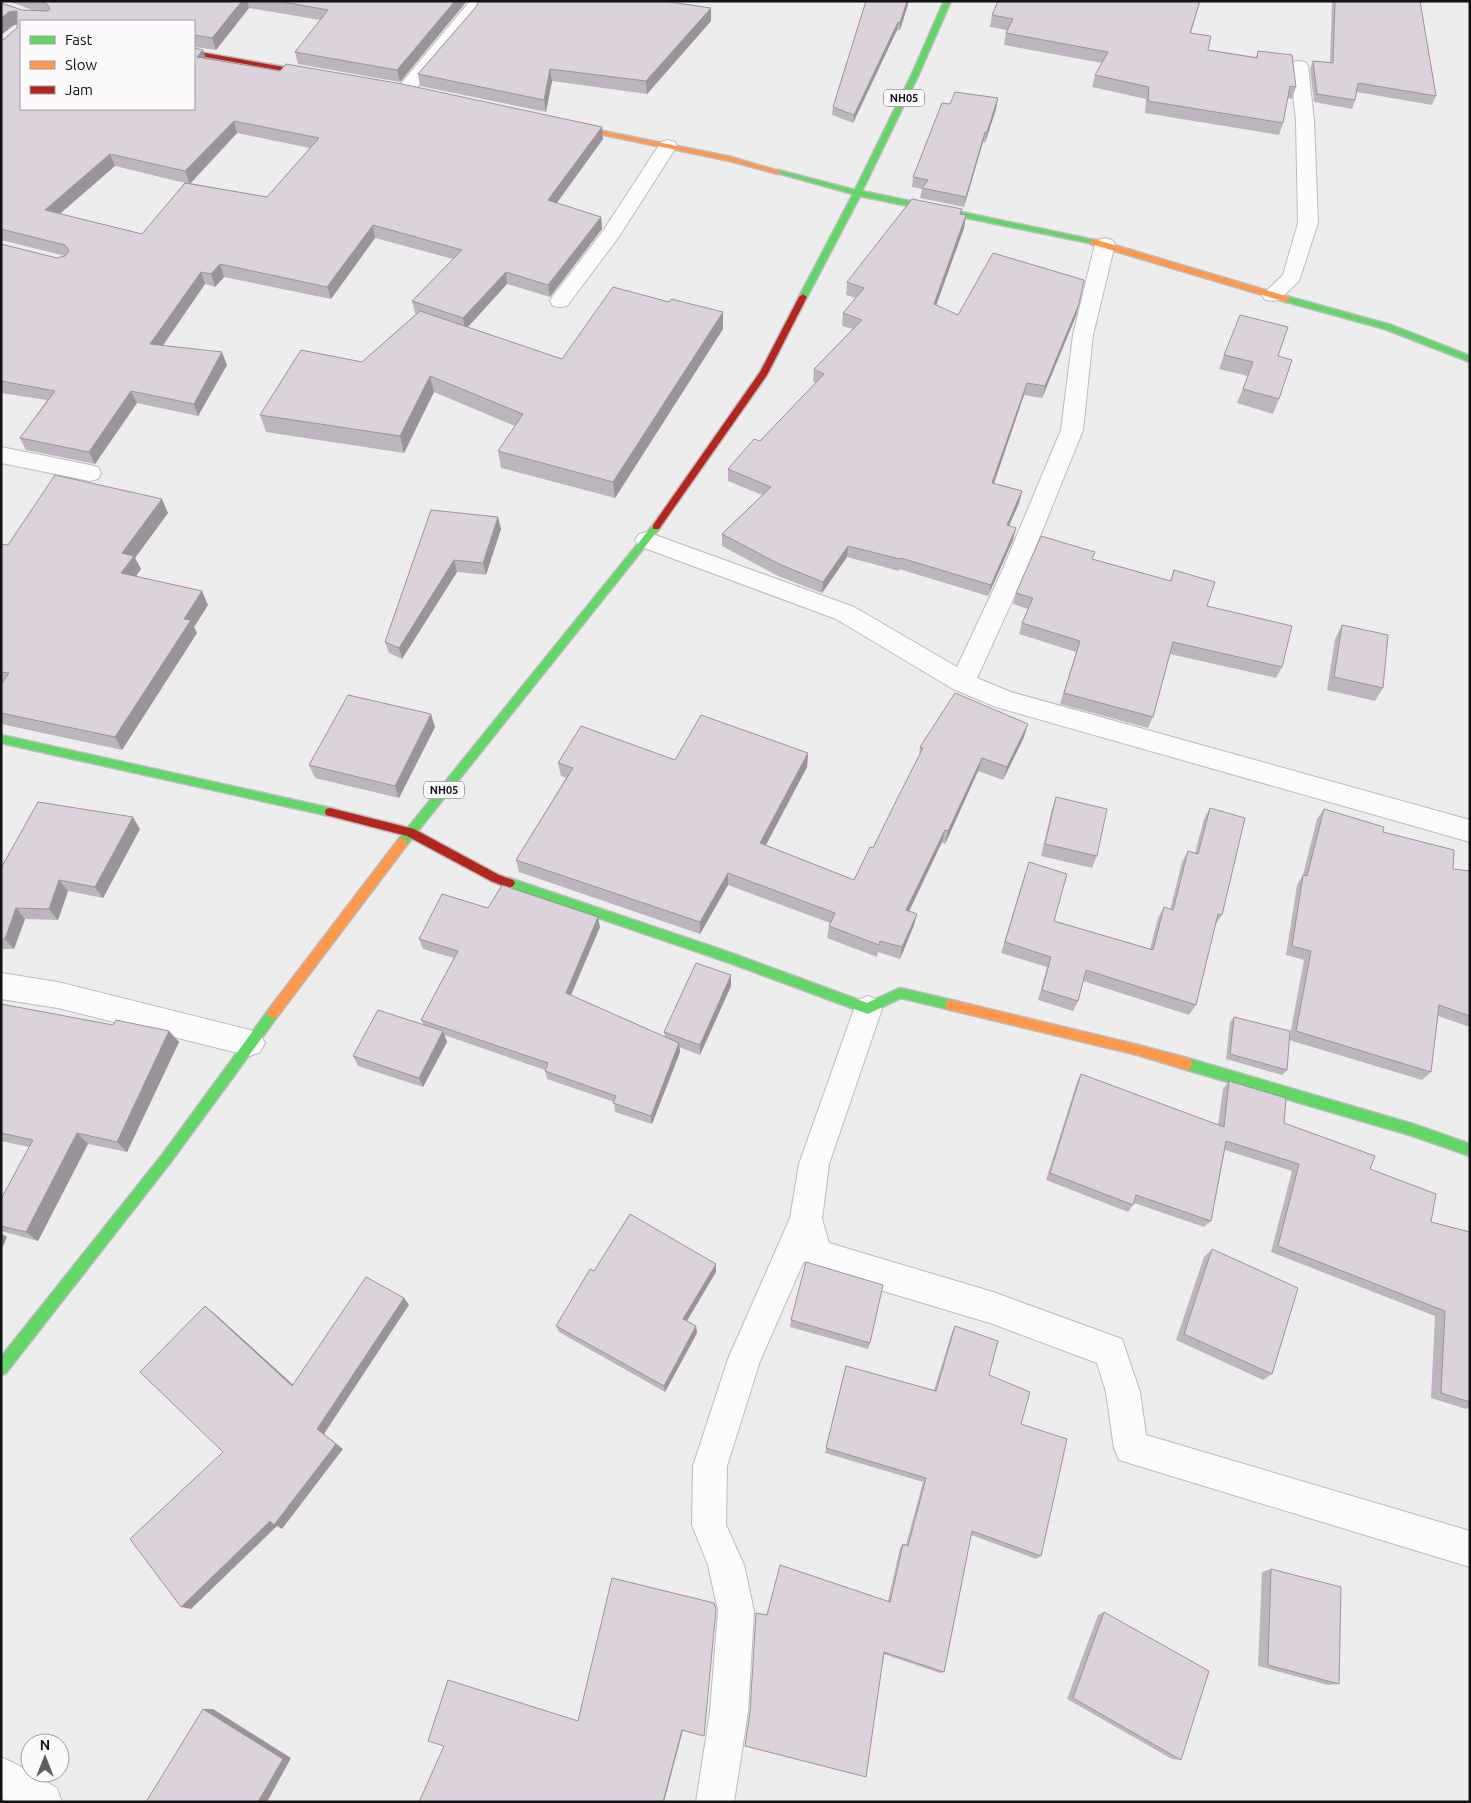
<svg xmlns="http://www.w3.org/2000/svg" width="1471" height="1803" font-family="Ubuntu,sans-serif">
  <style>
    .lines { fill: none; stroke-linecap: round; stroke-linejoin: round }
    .street-casing { stroke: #bcbcbc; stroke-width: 2 }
    .fast-casing { stroke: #bcbcbc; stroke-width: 3 }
    .slow-casing { stroke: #bcbcbc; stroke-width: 3 }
    .jam-casing { stroke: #bcbcbc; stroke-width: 3 }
    .street { fill: #fcfcfc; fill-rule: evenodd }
    .fast { fill: #63d668; fill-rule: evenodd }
    .slow { fill: #ff974d; fill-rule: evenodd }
    .jam { fill: #b3261e; fill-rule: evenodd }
    .wall { fill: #bdb5bd; fill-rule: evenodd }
    .shaded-wall { fill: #9a939a }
    .building { fill: #dcd2dc; stroke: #9a939a; fill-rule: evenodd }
    .labels { text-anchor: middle; stroke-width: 4; stroke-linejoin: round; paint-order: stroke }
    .shield { fill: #fcf9fc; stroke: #595759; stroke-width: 1 }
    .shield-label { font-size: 11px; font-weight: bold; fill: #131213 }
  </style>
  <rect width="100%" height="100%" fill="#eeedee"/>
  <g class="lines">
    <g class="street-casing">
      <g id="street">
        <polygon points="470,1 487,1 475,19 411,94 405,95 399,94 396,90 399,86"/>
        <polygon points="1299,61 1305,62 1308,66 1314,121 1318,223 1299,281 1279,300 1272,301 1265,300 1262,295 1283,275 1298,223 1296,121 1290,66 1293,62"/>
        <polygon points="668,140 675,142 677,146 618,238 567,306 560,307 553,306 550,301 553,296 603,231 661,142"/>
        <polygon points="1105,238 1112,240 1115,244 1093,335 1083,430 1026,571 977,678 1011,692 1470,820 1470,842 996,707 953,689 836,619 639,546 635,540 639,534 647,532 854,607 957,667 1002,571 1061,430 1073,335 1095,244 1098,240"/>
        <polygon points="1,447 90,465 98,467 101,473 98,479 90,481 1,463"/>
        <polygon points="1,973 58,982 250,1030 260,1034 265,1043 260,1052 250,1056 58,1008 1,999"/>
        <polygon points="868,996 878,1000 882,1009 829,1164 822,1219 829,1243 993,1292 1122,1339 1140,1392 1146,1435 1470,1531 1470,1567 1119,1460 1114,1448 1106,1392 1097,1363 993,1324 817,1271 806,1266 804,1261 760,1361 727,1466 726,1525 744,1565 754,1611 748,1712 734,1802 696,1802 710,1712 718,1611 708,1565 692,1525 693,1466 728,1359 790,1218 799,1164 854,1009 858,1000"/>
        <polygon points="1,1757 14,1763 57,1788 62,1802 7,1802 1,1798"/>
      </g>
    </g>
    <g class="fast-casing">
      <g id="fast">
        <polygon points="944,1 951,1 918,76 862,191 1094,240 1098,242 1094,244 860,196 807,297 803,300 800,299 799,297 853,194 774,172 778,170 855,190 911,76"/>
        <polygon points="1286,296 1391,325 1470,356 1470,362 1385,329 1283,301 1283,297"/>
        <polygon points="656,524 659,525 659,529 406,846 398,846 397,843 398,840 653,525"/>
        <polygon points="1,735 330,808 334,809 335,812 334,815 330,816 1,743"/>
        <polygon points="509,878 731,953 867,1003 900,988 951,1000 955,1001 957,1005 955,1009 951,1010 901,998 868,1014 730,963 505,886 503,883 505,880"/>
        <polygon points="273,1008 277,1009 279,1013 277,1017 170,1163 6,1373 1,1375 1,1357 162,1155 269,1009"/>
        <polygon points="1187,1058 1413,1124 1470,1144 1470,1156 1413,1136 1187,1070 1183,1068 1181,1064 1183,1060"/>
      </g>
    </g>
    <g class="slow-casing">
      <g id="slow">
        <polygon points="563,123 731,157 782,172 778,174 730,161 566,127 563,127"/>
        <polygon points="1091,240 1097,240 1289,297 1290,299 1286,302 1283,301 1091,244"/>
        <polygon points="402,838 406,840 407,843 406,846 277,1017 273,1018 269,1017 267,1013 269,1009 398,840"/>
        <polygon points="951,1000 1138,1045 1187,1058 1191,1060 1193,1064 1191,1068 1187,1070 1138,1055 951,1010 947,1009 945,1005 947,1001"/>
      </g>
    </g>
    <g class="jam-casing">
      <g id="jam">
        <polygon points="194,51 318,73 322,75 318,77 194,55"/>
        <polygon points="803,294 807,297 767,375 659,529 653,529 653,525 760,372 799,297"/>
        <polygon points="330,808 414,829 499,875 513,880 515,883 513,886 509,888 491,881 407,836 326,815 325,812 326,809"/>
      </g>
    </g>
    <use href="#street" class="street"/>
    <use href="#fast" class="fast"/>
    <use href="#slow" class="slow"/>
    <use href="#jam" class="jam"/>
  </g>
  <g class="wall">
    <path d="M8,1H467L400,82L298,64L295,52L320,20L249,8L216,50L194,47V21H21L203,50L205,58L603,139L557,203L601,217L602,229L550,297L507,284L468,327L562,359L723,329L615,498L501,468L498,451L515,426L434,392L404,453L266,432L260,415L362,362L416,314L415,313L412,301L453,259L375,238L331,299L224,277L215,287L205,284L163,346L227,365L198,416L137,403L95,464L26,450L20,438L47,400L1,393V244L57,258L65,256L1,240V40H3L17,28V24L14,25L1,35V3L22,10L35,11ZM237,133L310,148L267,197L190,183ZM115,166L185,183L142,234L60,214Z"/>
    <polygon points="866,1 909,1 900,30 897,30 853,123 832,115 833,107"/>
    <polygon points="998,1 1200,1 1191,33 1208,50 1256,57 1258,51 1296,87 1292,99 1287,98 1283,123 1279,135 1145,113 1146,99 1092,87 1095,75 1102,63 1004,45 1006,33 1007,30 990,27 992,15"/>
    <polygon points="1332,1 1420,1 1436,96 1432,105 1357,92 1355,100 1352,109 1314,102 1310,69 1313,61 1330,62"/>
    <polygon points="475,8 711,21 647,94 552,81 546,112 420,86 418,74"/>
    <polygon points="998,98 996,109 985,143 983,142 964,207 920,198 922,189 912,187 913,177 950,104"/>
    <polygon points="962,209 961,214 966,215 964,228 936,305 958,315 1084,280 1076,316 1042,398 1024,395 994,483 1022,491 1019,503 1009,526 1013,540 988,596 899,569 899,571 847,557 822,593 778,576 722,546 722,534 762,495 728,481 728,469 760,441 816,383 813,381 814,369 853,329 842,326 843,313 856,298 846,295 847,282"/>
    <polygon points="1224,355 1278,356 1279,399 1273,414 1237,403 1248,376 1219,369"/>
    <polygon points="431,510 501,529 486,575 457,572 402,659 389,653 385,642"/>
    <polygon points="168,513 135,558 141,569 136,576 208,605 194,627 197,633 122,750 1,724 1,685 2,683 1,683 1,544 8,545"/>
    <polygon points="1093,559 1170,581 1174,570 1207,606 1282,667 1276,678 1170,654 1153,717 1148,728 1060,704 1076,652 1019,634 1022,623 1028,609 1013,604 1016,593"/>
    <polygon points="1342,625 1383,688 1375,701 1327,690 1335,639"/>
    <polygon points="435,727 399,798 315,778 309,765"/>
    <polygon points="1024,737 1003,780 978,771 945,844 942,842 909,911 914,925 900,959 878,952 877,957 827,938 829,926 830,923 728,885 700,934 519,872 516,860 566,778 561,776 558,763 675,760 808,753 807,767 766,845 854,880 873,848 919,756 920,747"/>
    <polygon points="1056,797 1097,856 1092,868 1041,856 1052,809"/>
    <polygon points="1210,808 1222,915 1215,925 1196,1005 1189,1015 1083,981 1078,1001 1073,1011 1038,1000 1047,967 1001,953 1025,873 1054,921 1150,949 1158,918 1164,907 1170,910 1182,862 1188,851 1195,853 1204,819"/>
    <polygon points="1324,809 1383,832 1453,869 1470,871 1470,1027 1438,1016 1431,1072 1422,1080 1289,1040 1287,1070 1282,1075 1226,1059 1230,1022 1234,1017 1290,1035 1304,960 1286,955 1297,885 1303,875 1317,819"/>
    <polygon points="140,829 103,898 68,891 58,920 25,919 14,949 1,949 1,868"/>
    <polygon points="488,908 600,927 571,995 665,1037 664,1032 731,975 731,986 700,1055 679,1047 680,1052 652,1124 615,1112 614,1102 547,1079 545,1070 444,1035 447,1042 423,1087 358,1066 353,1056 424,1025 421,1020 454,958 423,949 419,939"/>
    <polygon points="1,1004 113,1025 169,1031 179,1042 127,1152 88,1144 38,1241 1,1231 1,1199 29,1147 1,1141"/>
    <polygon points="1081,1074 1218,1125 1223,1089 1229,1081 1284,1123 1370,1169 1431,1222 1470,1232 1470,1407 1466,1409 1431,1398 1435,1316 1271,1252 1292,1171 1225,1150 1211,1221 1204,1227 1134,1203 1133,1205 1128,1212 1046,1180 1077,1082"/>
    <polygon points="1212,1249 1272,1374 1263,1380 1176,1340 1204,1257"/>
    <polygon points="594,1271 716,1272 686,1321 696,1326 697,1333 665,1392 559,1332 556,1326"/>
    <polygon points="791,1320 870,1343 868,1349 790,1327"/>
    <polygon points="955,1326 1021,1424 1041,1556 1036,1559 971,1535 944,1672 940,1673 767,1615 888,1601 900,1548 903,1544 906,1545 923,1482 825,1453 844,1372 934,1390 952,1332"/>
    <polygon points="1271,1569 1339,1684 1328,1685 1258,1666 1262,1572"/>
    <polygon points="1104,1612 1181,1760 1172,1759 1067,1699 1098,1615"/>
  </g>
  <g class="shaded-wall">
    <polygon points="242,1 247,1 249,8 216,50 212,38"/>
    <polygon points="455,1 467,1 400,82 397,70"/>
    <polygon points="907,1 909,1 900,30 900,23"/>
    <polygon points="711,8 711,21 647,94 646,81"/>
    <polygon points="17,11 21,24 14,25 1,35 1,18 9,12"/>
    <polygon points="898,22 897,30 853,123 854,115"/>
    <polygon points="203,50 207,62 197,57"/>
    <polygon points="550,69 552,81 546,112 544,100"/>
    <polygon points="998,98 996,109 985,143 987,132"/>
    <polygon points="234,121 237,133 190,184 185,171"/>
    <polygon points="602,127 603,139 550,212 548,200"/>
    <polygon points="985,132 983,142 964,207 966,197"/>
    <polygon points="110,154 115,166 50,222 45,210"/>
    <polygon points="966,215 964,228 932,317 934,304"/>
    <polygon points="601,217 602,229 550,297 548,285"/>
    <polygon points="373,225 375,238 331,299 327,287"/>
    <polygon points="220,264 224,277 215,287 211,274"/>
    <polygon points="201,272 205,284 155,356 150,344"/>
    <polygon points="506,272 507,284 465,330 463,318"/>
    <polygon points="1079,304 1076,316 1042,398 1045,386"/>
    <polygon points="723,312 723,329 615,498 613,482"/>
    <polygon points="222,352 227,365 198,416 194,404"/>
    <polygon points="430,376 434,392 404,453 400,436"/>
    <polygon points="1027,383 1024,395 990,495 992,483"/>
    <polygon points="131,391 137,403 95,464 89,452"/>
    <polygon points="1022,491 1019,503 1004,537 1007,525"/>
    <polygon points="162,499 168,513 135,558 141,569 129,586 121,573 122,553"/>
    <polygon points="498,517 501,529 486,575 483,563"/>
    <polygon points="1016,528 1013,540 988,596 991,585"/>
    <polygon points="848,546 847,557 822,593 823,582"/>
    <polygon points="454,560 457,572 402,659 399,648"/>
    <polygon points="202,591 208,605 194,627 197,633 122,750 115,737 184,619"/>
    <polygon points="431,714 435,727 399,798 395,786"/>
    <polygon points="1028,724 1024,737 1003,780 1007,767"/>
    <polygon points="808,753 807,767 760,856 760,843"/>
    <polygon points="982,758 978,771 945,844 948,831"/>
    <polygon points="133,817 140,829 103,898 95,887"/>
    <polygon points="945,830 942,842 904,922 906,910"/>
    <polygon points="728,873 728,885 700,934 700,922"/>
    <polygon points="59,880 68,891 58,920 49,909"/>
    <polygon points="16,908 25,919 14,949 5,939"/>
    <polygon points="917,914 914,925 900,959 902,947"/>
    <polygon points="598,917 600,927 568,1002 566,993"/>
    <polygon points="731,975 731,986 700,1055 700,1045"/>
    <polygon points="169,1031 179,1042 127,1152 117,1142"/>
    <polygon points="443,1031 447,1042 423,1087 419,1078"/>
    <polygon points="679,1043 680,1052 652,1124 651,1116"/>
    <polygon points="77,1133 88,1144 38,1241 26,1232"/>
    <polygon points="1,1233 7,1237 1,1251"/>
    <polygon points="716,1264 716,1272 684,1326 683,1319"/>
    <polygon points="404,1298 409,1305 324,1434 343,1449 282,1529 277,1526 191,1609 181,1607 270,1521 317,1429"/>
    <polygon points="205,1306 214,1313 300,1391 292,1386"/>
    <polygon points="696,1326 697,1333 665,1392 664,1386"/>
    <polygon points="203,1709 213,1709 291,1758 267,1802 258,1802"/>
    <polygon points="682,1730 683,1730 664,1802 663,1802"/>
  </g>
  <g class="building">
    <path d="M40,1H242L212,38L194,35V21H21V109H194V48L203,50L197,57L280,71L286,64L402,84L602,127L548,200L601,217L548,285L506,272L463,318L412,301L462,250L373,225L327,287L220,264L211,274L201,272L150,344L222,352L194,404L131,391L89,452L20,438L55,391L1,381V244L57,258L65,256L69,251L65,245L1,229V40H3L17,28V11L9,12L1,18V3L22,10L48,11L50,9L47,4ZM234,121L319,138L267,197L185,183L142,234L45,210L110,154L185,171Z"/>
    <polygon points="278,1 455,1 397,70 295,52 328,10"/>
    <polygon points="479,1 664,1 711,8 646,81 550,69 544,100 418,74 475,8"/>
    <polygon points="866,1 907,1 900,23 898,22 854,115 833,107"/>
    <polygon points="998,1 1200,1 1190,33 1211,36 1208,50 1257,58 1258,51 1292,55 1296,87 1290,86 1283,123 1148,101 1149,87 1095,75 1108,52 1006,33 1013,19 992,15"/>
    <polygon points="1335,1 1420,1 1436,96 1358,83 1355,100 1317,94 1313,61 1333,63"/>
    <polygon points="955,92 998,98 987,132 985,132 966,197 922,188 928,180 913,177 942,103 950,104"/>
    <polygon points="912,199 962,209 960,214 966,215 934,304 958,315 993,253 1084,280 1079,304 1045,386 1027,383 992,483 1022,491 1007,525 1016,528 991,585 901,558 900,559 848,546 823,582 779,564 722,534 771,487 728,469 754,439 760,441 824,374 814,369 862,320 843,313 864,288 847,282"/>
    <polygon points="613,287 669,302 671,299 723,312 613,482 498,451 523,414 430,376 400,436 260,415 301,350 362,362 420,311 562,359"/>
    <polygon points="1240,315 1288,327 1278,356 1292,360 1279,399 1243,389 1253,362 1224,355"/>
    <polygon points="55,475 162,499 122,553 134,556 121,573 202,591 184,619 191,620 115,737 1,713 1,685 9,673 1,672 1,544 8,545"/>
    <polygon points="431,510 498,517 483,563 454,560 399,648 385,642"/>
    <polygon points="1041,536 1095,552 1092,559 1171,581 1174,570 1215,582 1207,606 1292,626 1282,667 1173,642 1153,717 1064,693 1080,641 1022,623 1033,598 1016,593"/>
    <polygon points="1342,625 1388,635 1383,688 1334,677"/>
    <polygon points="955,693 1028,724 1007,767 982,758 948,831 945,830 906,910 917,914 902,947 880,941 879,945 829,926 835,913 728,873 700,922 516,860 573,768 558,763 581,726 675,760 701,715 808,753 760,843 854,880 870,847 873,848 898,797 923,748 920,747"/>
    <polygon points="348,695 431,714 395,786 309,765"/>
    <polygon points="1056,797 1107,809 1097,856 1045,844"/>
    <polygon points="38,802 133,817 95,887 59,880 49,909 16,908 5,939 1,939 1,868"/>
    <polygon points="1210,808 1245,818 1222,915 1218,914 1196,1005 1086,970 1078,1001 1042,990 1051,957 1005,942 1029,862 1067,874 1054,921 1153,950 1164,907 1173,910 1188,851 1198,854"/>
    <polygon points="1324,809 1384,827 1383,832 1454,850 1453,869 1470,871 1470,1016 1439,1005 1431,1072 1296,1031 1311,951 1292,946 1303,875 1307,876"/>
    <polygon points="502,885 598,917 566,993 679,1043 651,1116 613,1103 616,1096 545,1071 548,1063 421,1020 458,951 419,939 442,894 488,908"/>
    <polygon points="696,963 731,975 700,1045 664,1032"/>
    <polygon points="1,1004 113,1025 116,1020 169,1031 117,1142 77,1133 26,1232 1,1226 1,1199 33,1140 1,1133"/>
    <polygon points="378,1010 443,1031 419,1078 353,1056"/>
    <polygon points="1234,1017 1290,1031 1287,1070 1230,1054"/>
    <polygon points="1081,1074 1224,1127 1229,1081 1286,1098 1284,1123 1375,1156 1370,1169 1436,1194 1431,1222 1470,1232 1470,1402 1441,1393 1445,1311 1278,1246 1299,1164 1226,1141 1211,1221 1136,1195 1133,1205 1050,1173"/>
    <polygon points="630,1214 716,1264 683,1319 696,1326 664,1386 556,1326 590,1269 594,1271"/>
    <polygon points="1212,1249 1298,1288 1272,1374 1184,1334"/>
    <polygon points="806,1262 883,1285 870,1343 791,1320"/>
    <polygon points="366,1277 404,1298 317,1429 336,1444 274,1525 270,1521 181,1607 130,1539 223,1452 140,1372 205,1306 292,1386"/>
    <polygon points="955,1326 998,1341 989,1375 1030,1392 1021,1424 1067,1439 1041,1556 972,1531 944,1672 884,1652 866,1777 745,1746 750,1712 756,1613 767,1615 780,1565 890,1602 903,1544 908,1546 926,1478 826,1448 846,1366 936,1391"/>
    <polygon points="1271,1569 1341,1587 1339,1684 1268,1665"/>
    <polygon points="612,1578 714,1603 716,1609 704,1736 682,1730 663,1802 419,1802 444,1746 428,1741 448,1680 578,1721"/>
    <polygon points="1104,1612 1209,1671 1181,1760 1073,1698"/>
    <polygon points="203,1709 283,1759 258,1802 146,1802"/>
  </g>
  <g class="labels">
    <g class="shield">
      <rect x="884" y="89.5" width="40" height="17" rx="4"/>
      <rect x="424" y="781.5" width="40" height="17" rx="4"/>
    </g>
    <g class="shield-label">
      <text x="904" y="102">NH05</text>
      <text x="444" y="794">NH05</text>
    </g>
  </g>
  <rect width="1471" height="1803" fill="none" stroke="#131213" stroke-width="5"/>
  <rect x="20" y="20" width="175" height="90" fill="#fcf9fc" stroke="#9f9d9f"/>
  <rect x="30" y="36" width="25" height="8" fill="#63d668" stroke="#9f9d9f"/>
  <text x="65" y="45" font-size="15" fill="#131213">Fast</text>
  <rect x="30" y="61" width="25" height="8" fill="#ff974d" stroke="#9f9d9f"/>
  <text x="65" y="70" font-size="15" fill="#131213">Slow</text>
  <rect x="30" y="86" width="25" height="8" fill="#b3261e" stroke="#9f9d9f"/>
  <text x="65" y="95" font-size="15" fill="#131213">Jam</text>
  <g transform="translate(45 1758)"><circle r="24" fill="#fcf9fc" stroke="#9f9d9f"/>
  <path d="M0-4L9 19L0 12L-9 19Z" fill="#605f60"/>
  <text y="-8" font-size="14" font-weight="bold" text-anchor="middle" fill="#131213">N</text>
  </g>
</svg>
